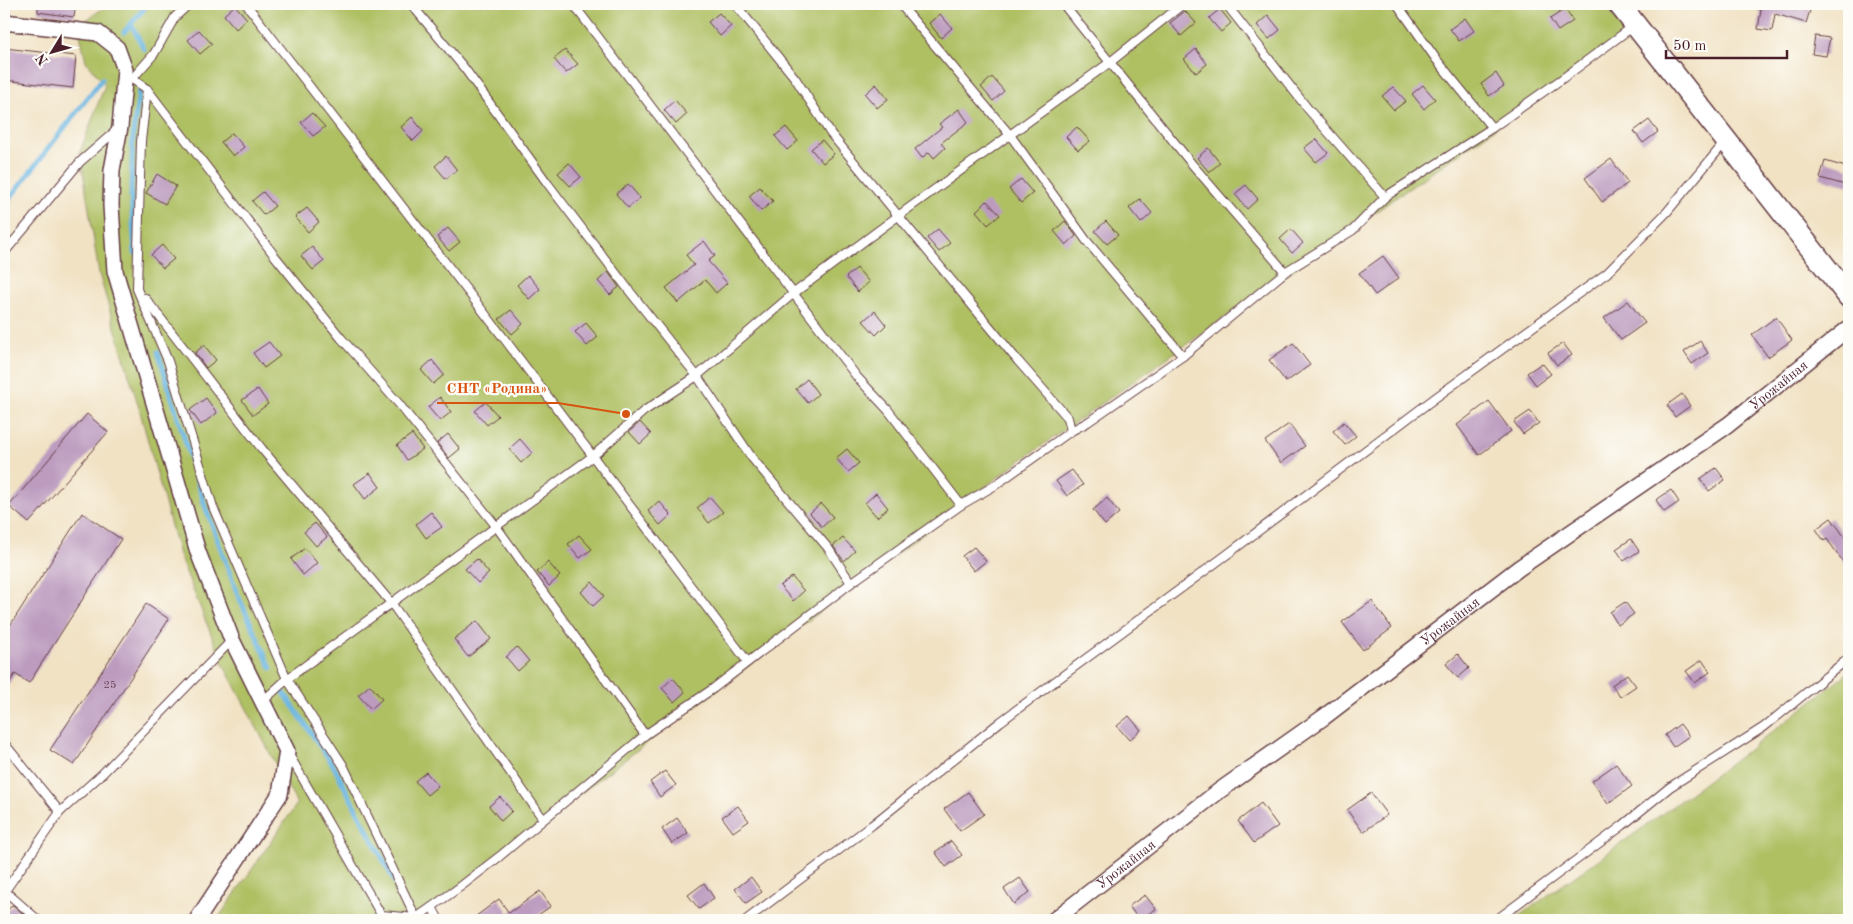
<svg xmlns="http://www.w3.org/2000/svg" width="1853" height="924" font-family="'Old Standard TT',serif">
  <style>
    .green { fill: #afc063; stroke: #7c7047 }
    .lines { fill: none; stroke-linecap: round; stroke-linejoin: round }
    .stream { stroke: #66b4e0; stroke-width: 5 }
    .building { fill: #bc9bbf }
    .lane-casing { stroke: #633c42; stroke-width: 10 }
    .street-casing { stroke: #633c42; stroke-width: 18 }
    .secondary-casing { stroke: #633c42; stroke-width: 24 }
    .lane { stroke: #fff; stroke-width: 8 }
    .street { stroke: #fff; stroke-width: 15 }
    .secondary { stroke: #fff; stroke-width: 21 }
    .labels { text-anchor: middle; stroke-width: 4.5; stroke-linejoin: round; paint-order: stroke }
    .number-label { font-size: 11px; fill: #663e50 }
    .street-label { font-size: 14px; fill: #4a1f2b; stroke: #fdfcf7 }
    .leader { fill: none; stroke: #d8530f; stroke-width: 2 }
    .callout-dot { fill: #d8530f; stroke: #fdfcf7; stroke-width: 2 }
    .callout-label { font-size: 15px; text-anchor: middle; font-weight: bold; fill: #d8530f; stroke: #fdfcf7; stroke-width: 4.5; stroke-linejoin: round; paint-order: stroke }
  </style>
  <rect width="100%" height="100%" fill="#fdfcf7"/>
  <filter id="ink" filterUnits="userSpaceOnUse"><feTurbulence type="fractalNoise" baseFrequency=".02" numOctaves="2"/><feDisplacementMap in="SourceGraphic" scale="10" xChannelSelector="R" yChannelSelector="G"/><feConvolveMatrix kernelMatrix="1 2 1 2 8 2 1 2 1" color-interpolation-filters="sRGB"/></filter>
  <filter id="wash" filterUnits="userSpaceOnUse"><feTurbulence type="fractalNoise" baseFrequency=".0096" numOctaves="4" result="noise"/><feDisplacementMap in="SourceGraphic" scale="20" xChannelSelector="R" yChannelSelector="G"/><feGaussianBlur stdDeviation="1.12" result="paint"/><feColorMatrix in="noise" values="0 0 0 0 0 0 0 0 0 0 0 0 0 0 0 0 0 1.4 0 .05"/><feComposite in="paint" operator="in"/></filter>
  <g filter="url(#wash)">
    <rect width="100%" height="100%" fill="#f1e2c4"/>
    <g class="green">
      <polygon points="109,4 1604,4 1628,35 1010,468 413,920 217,920 297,804 223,664 179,555 139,408 99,274 80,152 105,85 86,61 78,26"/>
      <path d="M1849,672V920H1513C1627,840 1740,759 1849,672Z"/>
    </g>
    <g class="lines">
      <g class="stream">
        <polyline points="131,24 144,49"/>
        <polyline points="124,32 148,4"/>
        <polyline points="4,206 102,79"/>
        <polyline points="135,253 131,195 133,133 139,92"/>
        <polyline points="158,352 205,506 237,593 271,668"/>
        <polyline points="282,690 333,765 396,884"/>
      </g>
    </g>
    <g id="blocks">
      <g class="building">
        <polygon points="38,4 76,4 74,17 38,12"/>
        <polygon points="1751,4 1812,4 1806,23 1775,14 1772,31 1758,29 1761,10 1751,7"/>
        <polygon points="235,5 247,19 236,29 224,15"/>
        <polygon points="1220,9 1231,23 1221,32 1209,18"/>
        <polygon points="1565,9 1573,21 1558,31 1550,19"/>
        <polygon points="1185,11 1196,23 1181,36 1170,23"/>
        <polygon points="719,13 731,26 720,36 708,22"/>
        <polygon points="940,14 952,28 941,38 929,23"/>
        <polygon points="1268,15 1280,30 1269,39 1257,25"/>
        <polygon points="1465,18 1474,31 1459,41 1450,29"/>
        <polygon points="199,30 212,44 200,54 188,40"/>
        <polygon points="1815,36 1830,38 1826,56 1812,54"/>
        <polygon points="4,48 76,56 73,88 4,80"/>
        <polygon points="1196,49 1207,64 1196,73 1184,59"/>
        <polygon points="565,50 578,64 566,73 554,59"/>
        <polygon points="1496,73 1504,86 1489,96 1481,84"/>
        <polygon points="992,77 1004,91 993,101 981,87"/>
        <polygon points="876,84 888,99 877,108 865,94"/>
        <polygon points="1423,85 1435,99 1424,109 1412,94"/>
        <polygon points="1393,87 1406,101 1394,110 1382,96"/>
        <polygon points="675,100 687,114 676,124 664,110"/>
        <polygon points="959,109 968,122 941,143 945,148 934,158 929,152 922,158 915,149 942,127 939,124"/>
        <polygon points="312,113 325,127 313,136 301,122"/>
        <polygon points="412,117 423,131 413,141 401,127"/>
        <polygon points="1649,120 1658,132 1643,143 1634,131"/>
        <polygon points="786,127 798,141 787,150 775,136"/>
        <polygon points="1077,127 1090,141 1078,150 1066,137"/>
        <polygon points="232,133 244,147 233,156 221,142"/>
        <polygon points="1316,139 1328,153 1316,162 1304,148"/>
        <polygon points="822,140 834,154 823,163 811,149"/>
        <polygon points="1208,148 1220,163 1209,172 1197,158"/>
        <polygon points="446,156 457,170 446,179 435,166"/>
        <polygon points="1611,159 1628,183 1602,202 1585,178"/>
        <polygon points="1825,161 1849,168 1849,186 1820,178"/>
        <polygon points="569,163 581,177 570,186 558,173"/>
        <polygon points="157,174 176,186 165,204 146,193"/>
        <polygon points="1021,179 1033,193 1021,203 1009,189"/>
        <polygon points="628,184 640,198 628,208 616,194"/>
        <polygon points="1246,185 1258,199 1247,209 1235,194"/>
        <polygon points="760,187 773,201 761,211 749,196"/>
        <polygon points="263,192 275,206 264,215 252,201"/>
        <polygon points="1140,199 1152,213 1141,223 1129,208"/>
        <polygon points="987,201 1000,215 988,225 976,211"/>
        <polygon points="307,208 319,222 308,232 295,217"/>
        <polygon points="1065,221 1076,236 1066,245 1054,231"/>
        <polygon points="1106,221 1118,235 1107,244 1095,231"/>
        <polygon points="448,228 460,242 449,251 437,237"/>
        <polygon points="938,229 950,243 939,252 927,238"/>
        <polygon points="1291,229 1303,243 1292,253 1280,239"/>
        <polygon points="704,241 715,256 708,261 727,283 716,293 705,280 678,303 666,288 694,265 686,255"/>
        <polygon points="162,245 174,259 163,268 151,255"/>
        <polygon points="312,247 324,261 313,270 301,256"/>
        <polygon points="1383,256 1399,278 1375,295 1359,273"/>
        <polygon points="857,268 869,282 858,292 846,277"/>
        <polygon points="608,272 619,287 610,295 598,281"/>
        <polygon points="528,275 540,289 529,299 517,285"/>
        <polygon points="1628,301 1645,323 1621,340 1604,318"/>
        <polygon points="511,310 523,324 512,334 499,319"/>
        <polygon points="875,311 886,325 876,335 863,321"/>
        <polygon points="1776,317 1792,340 1768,357 1752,335"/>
        <polygon points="586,323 598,337 587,346 575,332"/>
        <polygon points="1700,341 1708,353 1692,364 1684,352"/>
        <polygon points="269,342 280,356 264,368 253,353"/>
        <polygon points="1293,343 1310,365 1286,382 1269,360"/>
        <polygon points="1563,343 1572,355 1557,365 1548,353"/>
        <polygon points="204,345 216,360 206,368 195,353"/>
        <polygon points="432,360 444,375 433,384 421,370"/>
        <polygon points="1542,363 1551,374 1536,385 1527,373"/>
        <polygon points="807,379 818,394 808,403 796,389"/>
        <polygon points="258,389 268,404 253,415 242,400"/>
        <polygon points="1682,394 1690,406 1675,417 1667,405"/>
        <polygon points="440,397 451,412 440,421 428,407"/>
        <polygon points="206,398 217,413 201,425 190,410"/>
        <polygon points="1489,401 1511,431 1479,455 1457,425"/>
        <polygon points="486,402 498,416 487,425 475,411"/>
        <polygon points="1530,411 1539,423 1523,434 1514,422"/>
        <polygon points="87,414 108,432 29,523 9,506"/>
        <polygon points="640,422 651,434 640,444 629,432"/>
        <polygon points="1344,422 1356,436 1345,445 1333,431"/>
        <polygon points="1289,424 1305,446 1281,463 1265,441"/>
        <polygon points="412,434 423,449 407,460 397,445"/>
        <polygon points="448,434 460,449 449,458 437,443"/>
        <polygon points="520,439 532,453 521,463 509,449"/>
        <polygon points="847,449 859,463 848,472 836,458"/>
        <polygon points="1716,468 1725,480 1709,491 1700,479"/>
        <polygon points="1072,470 1083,485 1067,496 1056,481"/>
        <polygon points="370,473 380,487 365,499 354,484"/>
        <polygon points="1671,490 1679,502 1664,512 1656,500"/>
        <polygon points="876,493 888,508 877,517 865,503"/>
        <polygon points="710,497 723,512 709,523 697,508"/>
        <polygon points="1107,498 1119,513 1105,525 1093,510"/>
        <polygon points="659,501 671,515 660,525 648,511"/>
        <polygon points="821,503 833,517 822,527 810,513"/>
        <polygon points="431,512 442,527 426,538 416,524"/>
        <polygon points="82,513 121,539 29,683 15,674 4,691 4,635"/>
        <polygon points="1831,518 1849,543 1849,570 1827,539 1824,541 1816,529"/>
        <polygon points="315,523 327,537 316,546 304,532"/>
        <polygon points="579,535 592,549 580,558 568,544"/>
        <polygon points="843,538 855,551 844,561 833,546"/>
        <polygon points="1631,539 1639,551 1624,561 1616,549"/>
        <polygon points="974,547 986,561 974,571 962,556"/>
        <polygon points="305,548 317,563 303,575 291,559"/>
        <polygon points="477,559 489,573 478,583 465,569"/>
        <polygon points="548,562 560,576 549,586 537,572"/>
        <polygon points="792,577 804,591 793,601 780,586"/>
        <polygon points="592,582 604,596 593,606 581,592"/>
        <polygon points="1372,601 1392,628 1363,650 1342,622"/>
        <polygon points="1625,602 1634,614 1618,625 1610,612"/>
        <polygon points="146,604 169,619 74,765 50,750"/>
        <polygon points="477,621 491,639 468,657 454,639"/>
        <polygon points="517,647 529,661 518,671 506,657"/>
        <polygon points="1458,654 1469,668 1458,678 1446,664"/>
        <polygon points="1702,660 1710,672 1695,683 1686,671"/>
        <polygon points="1627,674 1636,686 1620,697 1612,685"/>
        <polygon points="673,678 685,692 674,702 662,688"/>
        <polygon points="370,685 382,699 371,709 358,695"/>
        <polygon points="1129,716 1141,730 1129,740 1117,726"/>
        <polygon points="1680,724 1689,736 1673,747 1665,735"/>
        <polygon points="1616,764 1632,786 1608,804 1592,781"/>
        <polygon points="665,771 676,785 660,797 650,782"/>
        <polygon points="426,772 438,786 427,795 415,781"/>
        <polygon points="968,792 984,814 960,831 944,809"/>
        <polygon points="1371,793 1387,815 1363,832 1347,810"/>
        <polygon points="500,797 512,811 501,821 489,806"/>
        <polygon points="1261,803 1278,826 1254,843 1238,821"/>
        <polygon points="738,806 749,821 733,832 722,817"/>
        <polygon points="677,818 688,833 672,844 662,829"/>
        <polygon points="951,841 962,855 946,867 935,852"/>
        <polygon points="751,877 762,892 746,903 735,889"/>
        <polygon points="1020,878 1030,892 1014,904 1004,889"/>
        <polygon points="704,883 714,898 699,909 688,895"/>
        <polygon points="540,891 551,906 531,920 471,920 499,899 509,913"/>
        <polygon points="1145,895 1156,909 1139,920 1129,906"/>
        <polygon points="13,905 21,912 28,920 4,920 4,913"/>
      </g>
    </g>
  </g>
  <g filter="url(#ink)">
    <use href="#blocks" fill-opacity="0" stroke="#633c42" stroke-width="1"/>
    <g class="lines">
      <g class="lane-casing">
        <g id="lane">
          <polyline points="246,4 506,341 747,661"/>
          <polyline points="411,4 465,69 548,184 631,293 697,376 752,458 828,548 851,583"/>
          <polyline points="573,4 857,377 888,410 961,505"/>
          <polyline points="735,4 795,78 831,134 1018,361 1068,418 1071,431"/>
          <polyline points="900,4 1010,135 1086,240 1183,356"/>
          <polyline points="1063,4 1191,163 1285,272"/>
          <polyline points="1226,4 1308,109 1385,197"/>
          <polyline points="1397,4 1436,59 1492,128"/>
          <polyline points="130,77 132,79 154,54 175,17 189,4"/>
          <polyline points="132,79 147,89 274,255 341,338 399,404 496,526 645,735"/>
          <polyline points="147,89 141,141 137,289 168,361 213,507 287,679 343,765 416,918"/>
          <polyline points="4,253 80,162 119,128"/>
          <polyline points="145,298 262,449 392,604 543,819"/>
          <polyline points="262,702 287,679 593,456 644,411 697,376 794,293 898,216 1109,63 1183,4"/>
          <polyline points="4,743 60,812"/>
          <polyline points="288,753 383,918"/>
          <polyline points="432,907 439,920"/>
          <polyline points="381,915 416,918 460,887 500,856 645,735 714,688 851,583 961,505 994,486 1071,431 1088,422 1183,356 1285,272 1353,230 1385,197 1492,128 1566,76 1635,25"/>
          <polyline points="38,920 5,891 60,812 103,773 232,640"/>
          <polyline points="746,920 872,825 1000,722 1229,553 1435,398 1607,273 1667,212 1725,142"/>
          <polyline points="1496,920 1622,826 1670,787 1764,727 1849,658"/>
        </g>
      </g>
      <g class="street-casing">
        <g id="street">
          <polyline points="4,22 98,33 117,48 125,70 120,127 112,170 111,205 115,271 198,552 232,640 287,751 280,794 197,920"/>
          <path id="s1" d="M1054,920L1219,791L1324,717L1519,568L1728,425L1849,328"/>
        </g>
      </g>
      <g class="secondary-casing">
        <polyline id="secondary" points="1619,4 1849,297"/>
      </g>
      <use href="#lane" class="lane"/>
      <use href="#street" class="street"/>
      <use href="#secondary" class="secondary"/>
    </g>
  </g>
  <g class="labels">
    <g class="number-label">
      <text x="110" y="688">25</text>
    </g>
    <g class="street-label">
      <text dy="5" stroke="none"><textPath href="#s1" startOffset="901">Урожайная</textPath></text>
      <text dy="5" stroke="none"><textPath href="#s1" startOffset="496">Урожайная</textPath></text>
      <text dy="5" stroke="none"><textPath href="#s1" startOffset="91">Урожайная</textPath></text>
    </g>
  </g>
  <path class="leader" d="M626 414L558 403H437"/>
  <circle class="callout-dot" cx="626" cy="414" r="5"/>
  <g class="callout-label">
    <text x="497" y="393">СНТ «Родина»</text>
  </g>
  <rect width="1853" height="924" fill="none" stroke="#fdfcf7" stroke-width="20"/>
  <g transform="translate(52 52) rotate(233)" stroke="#fdfcf7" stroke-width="4" paint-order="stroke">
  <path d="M0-4L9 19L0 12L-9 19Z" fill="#4a1f2b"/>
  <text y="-8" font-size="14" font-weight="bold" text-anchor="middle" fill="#4a1f2b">N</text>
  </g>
  <path d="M1666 50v8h121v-8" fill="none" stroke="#4a1f2b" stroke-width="2.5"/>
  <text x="1673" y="50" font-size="15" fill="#4a1f2b" stroke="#fdfcf7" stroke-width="4" paint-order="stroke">50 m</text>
</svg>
